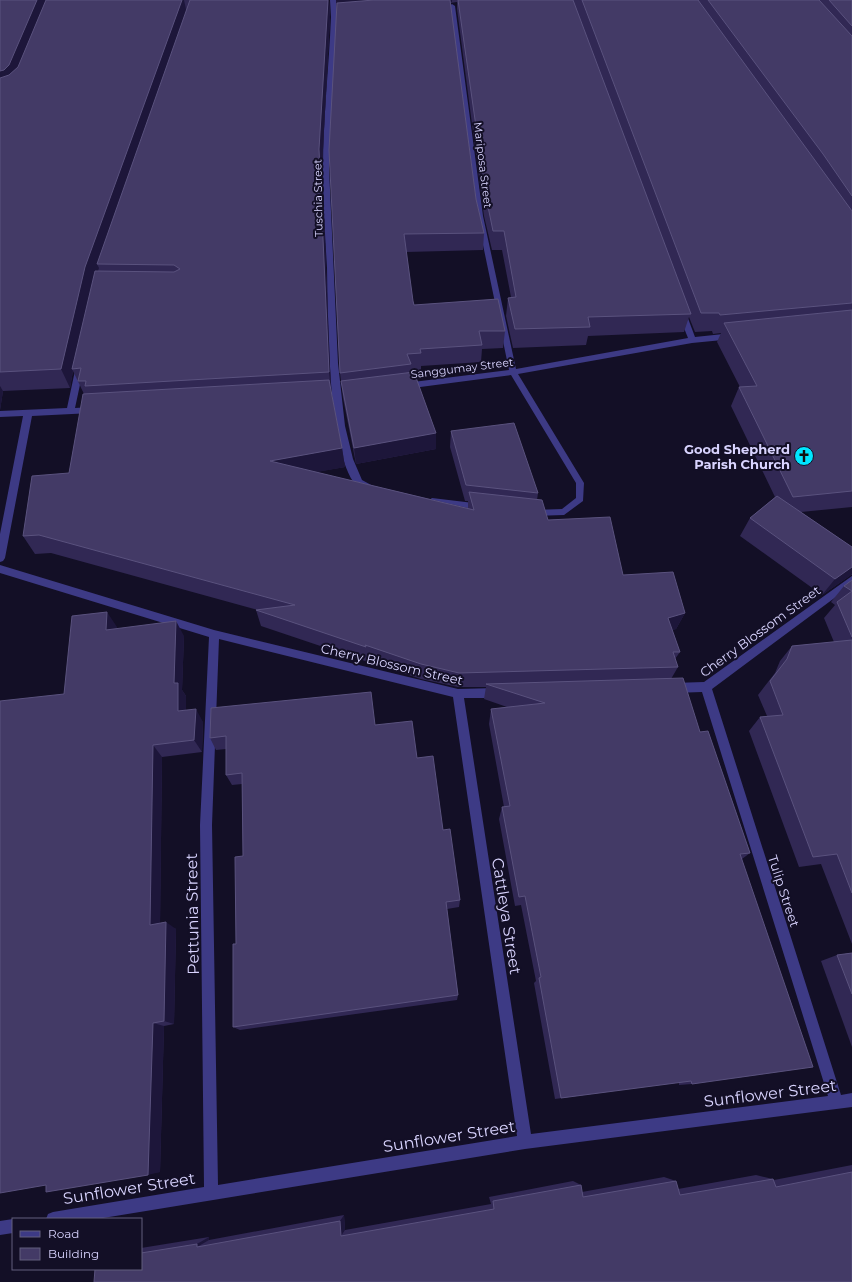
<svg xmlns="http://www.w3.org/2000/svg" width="852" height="1282" font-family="Montserrat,sans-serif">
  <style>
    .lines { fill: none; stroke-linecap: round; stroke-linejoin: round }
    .minor { fill: #3d3a85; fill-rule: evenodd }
    .wall { fill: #312854 }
    .shaded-wall { fill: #1d163a }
    .building { fill: #433a66; stroke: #5a527e }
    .labels { text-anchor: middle; stroke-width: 4; stroke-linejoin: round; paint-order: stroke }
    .far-street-label { font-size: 11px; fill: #d9d4ff; stroke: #130f26 }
    .poi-label { font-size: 13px; font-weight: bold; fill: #d9d4ff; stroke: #130f26; text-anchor: end }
    .street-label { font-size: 13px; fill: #d9d4ff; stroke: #130f26 }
    .near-street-label { font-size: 16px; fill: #d9d4ff; stroke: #130f26 }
  </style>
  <rect width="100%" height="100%" fill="#130f26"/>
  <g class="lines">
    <g class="minor">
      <path d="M330,0H336L337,17L329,168L338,363L345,426L353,459L362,480L373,486L374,488L370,491C365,490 360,489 356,485C327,452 328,314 327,268C325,235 323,201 323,168C323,118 329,67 331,17Z"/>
      <polygon points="452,4 455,6 483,216 516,369 688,338 678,313 682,311 686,313 695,337 733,333 737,336 733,339 692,343 518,374 584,483 583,501 564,515 533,516 528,513 533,510 562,509 576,498 576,483 511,375 405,389 401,386 405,383 509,370 477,216 449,6"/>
      <polygon points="80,363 84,366 75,408 92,407 96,410 92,413 32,416 5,558 3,561 0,562 0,534 23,416 0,417 0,411 67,408 76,366"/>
      <polygon points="432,498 482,504 486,507 482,510 432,504 428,501"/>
      <path d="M0,565L214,630L458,689L497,688L501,690L502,693L501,696L497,698H464L531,1134L828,1096L702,692L673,693L669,691L668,688L669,685L673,683L704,682L852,576V585L712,689L841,1095L852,1093V1107L525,1149L97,1219H46L48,1214L53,1212L204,1187L200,825L209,637L0,573ZM219,639L453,697L517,1136L218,1185L212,825Z"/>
      <polygon points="13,1219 13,1233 0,1235 0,1221"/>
    </g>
  </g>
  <g class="wall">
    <polygon points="0,0 329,0 330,17 322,168 331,391 342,448 345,467 315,472 468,508 468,501 465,501 450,447 451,431 538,493 537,500 548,520 623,575 685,613 676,629 672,630 680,652 675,659 678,667 671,679 700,732 750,853 742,859 692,1084 679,1085 679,1082 555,1099 534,983 536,981 521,905 515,906 499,819 502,807 504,807 489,724 491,709 507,707 484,699 486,687 458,687 421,679 367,661 368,662 261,626 256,610 258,610 51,553 35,554 23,536 69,473 84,394 73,371 70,388 3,391 0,410"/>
    <polygon points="336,0 852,0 852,507 801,512 852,547 852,575 851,575 822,595 740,536 750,518 775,497 731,406 739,387 740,387 717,342 721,333 713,334 712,331 695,332 689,317 684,332 588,336 586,345 513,348 506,316 508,298 511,297 502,250 492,250 484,216 457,9 457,2 450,3 476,199 484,233 483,250 406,252 413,301 414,305 505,331 503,348 482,349 481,362 421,366 421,370 411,371 436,449 356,464 343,398 340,373"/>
    <polygon points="852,580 852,944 821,864 799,867 749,731 760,717 767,716 758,695 775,673 780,661 792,646 834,642 824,618 835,605 831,602 844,586"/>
    <polygon points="117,627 117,629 184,636 182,690 186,696 186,710 203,722 202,752 162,757 160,923 176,929 174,1024 164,1026 160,1172 46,1185 64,694"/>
    <polygon points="211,708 375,725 417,758 443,830 460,900 459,907 447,909 458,995 457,1000 240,1030 233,1027 236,944 243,856 242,784 232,785 226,775 226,749 216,750 210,738"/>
    <polygon points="852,953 852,1047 821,961 837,955"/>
    <polygon points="852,1165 852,1282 141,1269 141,1248 209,1237 209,1240 344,1215 345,1230 491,1204 489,1197 573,1181 581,1185 582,1192 664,1177 676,1181 678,1189 756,1175 773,1179 774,1180"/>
  </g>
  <g class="shaded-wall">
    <polygon points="37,0 50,0 11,89 0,92 0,71"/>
    <polygon points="182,0 184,0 187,14 97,264 99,268 93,286 72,369 73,371 70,388 61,369 85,267"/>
    <polygon points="328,0 329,0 330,17 322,168 331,391 329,372 319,149"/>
    <polygon points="336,0 452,0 452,2 338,13"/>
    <polygon points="0,386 3,391 0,410"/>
    <polygon points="436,433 436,449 356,464 354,448"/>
    <polygon points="342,448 345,467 274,480 270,461"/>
    <polygon points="852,567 852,574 851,575 822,595 835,579"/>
    <polygon points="107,612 117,627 116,645 106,630"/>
    <polygon points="685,613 676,629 660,634 668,618"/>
    <polygon points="176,621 184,636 182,690 186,696 186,724 178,711 174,683"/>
    <polygon points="196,709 203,722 202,752 194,740"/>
    <polygon points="153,745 162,757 160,931 150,925"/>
    <polygon points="166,922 176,929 174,1024 164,1021"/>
    <polygon points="153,1023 164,1026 160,1172 148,1175"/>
    <polygon points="344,1215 345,1230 341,1236 340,1221"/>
    <polygon points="209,1237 209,1240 197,1247 197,1244"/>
  </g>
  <g class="building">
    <polygon points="0,0 37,0 9,65 4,70 0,71"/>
    <polygon points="46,0 182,0 85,267 61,369 0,372 0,78 9,75 18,67"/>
    <polygon points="190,0 328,0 319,149 329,372 85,386 86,381 78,381 81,368 72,369 95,271 174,272 180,269 174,265 97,264"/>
    <polygon points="374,0 450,0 476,199 484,233 404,234 413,301 414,305 498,299 505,331 479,331 482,345 420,349 421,353 407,354 411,364 340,373 329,150 337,3"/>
    <polygon points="458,0 573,0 691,314 588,317 590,327 515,329 508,298 516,297 504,231 493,231 486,197"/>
    <polygon points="582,0 698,0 852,211 852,303 720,315 719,313 701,313"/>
    <polygon points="708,0 819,0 852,36 852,196 823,154"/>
    <polygon points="829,0 852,0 852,26"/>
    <polygon points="852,310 852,491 793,497 739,387 757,386 724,323"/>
    <polygon points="414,372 436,433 354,448 341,381"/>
    <polygon points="329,380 342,448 270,461 474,510 469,492 542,500 548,520 610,517 623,575 673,572 685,613 668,618 680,652 673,652 678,667 459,673 421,664 365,645 366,647 256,610 295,605 39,535 23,536 32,476 69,473 83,394"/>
    <polygon points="514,423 538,493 466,485 451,431"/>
    <polygon points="777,496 852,547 852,567 835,579 750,518"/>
    <polygon points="852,580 852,637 837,602 852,591 844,586"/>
    <polygon points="107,612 106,630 176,621 174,683 178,683 178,711 196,709 194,740 153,745 150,925 166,922 164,1021 153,1023 148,1175 46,1192 46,1185 0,1193 0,701 64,694 72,616"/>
    <polygon points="852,640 852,893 837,854 813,857 760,717 783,715 770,681 787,659 792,646"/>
    <polygon points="683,678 700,732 708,731 750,853 740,854 813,1067 692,1084 691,1081 561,1098 539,978 541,977 525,896 519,897 502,807 510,806 491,709 545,703 486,684"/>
    <polygon points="371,692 375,725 412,721 417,758 433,756 443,830 450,829 460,900 446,902 458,995 233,1027 233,944 236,944 235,857 243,856 242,773 226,775 226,736 210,738 211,708"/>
    <polygon points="852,953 852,994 837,955"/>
    <polygon points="852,1172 852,1282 94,1282 95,1269 141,1269 141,1253 197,1244 197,1247 340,1221 341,1236 494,1209 493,1201 581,1185 583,1197 676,1181 680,1195 773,1179 776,1187"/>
  </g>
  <defs>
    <g id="church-disc" transform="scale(1)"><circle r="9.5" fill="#00e5ff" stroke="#130f26"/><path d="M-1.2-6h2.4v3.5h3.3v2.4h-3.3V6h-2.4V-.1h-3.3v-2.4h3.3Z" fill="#111"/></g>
  </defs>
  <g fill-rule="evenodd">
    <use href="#church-disc" x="804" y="456"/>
  </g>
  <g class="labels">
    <g class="far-street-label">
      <text transform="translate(483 165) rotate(83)" y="4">Mariposa Street</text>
      <text transform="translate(318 198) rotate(-91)" y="4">Tuschia Street</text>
      <text transform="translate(462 368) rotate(-7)" y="4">Sanggumay Street</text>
    </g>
    <g class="poi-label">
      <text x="790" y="454">Good Shepherd<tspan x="790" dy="15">Parish Church</tspan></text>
    </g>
    <g class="street-label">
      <text transform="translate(760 631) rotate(-36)" y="5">Cherry Blossom Street</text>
      <text transform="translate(392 664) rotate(13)" y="5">Cherry Blossom Street</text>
      <text transform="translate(784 891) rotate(72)" y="5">Tulip Street</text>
    </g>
    <g class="near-street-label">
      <text transform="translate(192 914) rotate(-91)" y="6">Pettunia Street</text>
      <text transform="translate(507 916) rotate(81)" y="6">Cattleya Street</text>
      <text transform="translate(770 1093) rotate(-7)" y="6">Sunflower Street</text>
      <text transform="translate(449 1136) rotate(-9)" y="6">Sunflower Street</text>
      <text transform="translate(129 1188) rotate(-9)" y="6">Sunflower Street</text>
    </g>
  </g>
  <rect x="12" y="1218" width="130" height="52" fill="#130f26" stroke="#625e7d"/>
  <rect x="20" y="1231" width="20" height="6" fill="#3d3a85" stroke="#625e7d"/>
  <text x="48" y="1238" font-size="12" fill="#d9d4ff">Road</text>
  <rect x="20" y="1248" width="20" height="12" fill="#433a66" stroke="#625e7d"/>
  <text x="48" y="1258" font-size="12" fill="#d9d4ff">Building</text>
</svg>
